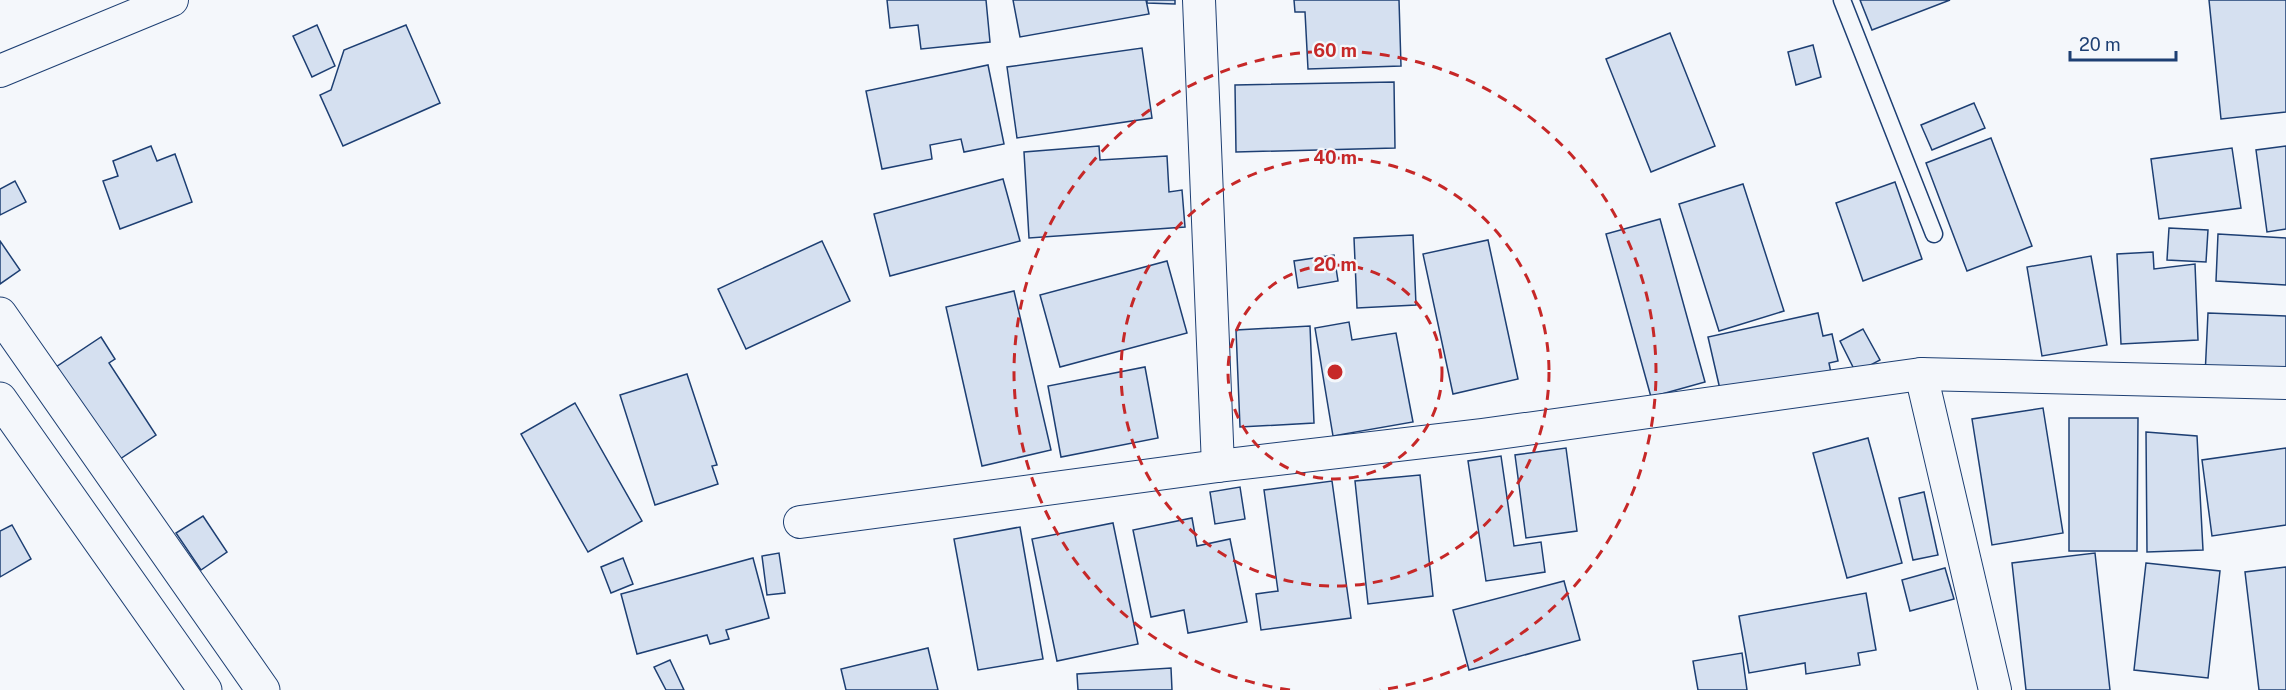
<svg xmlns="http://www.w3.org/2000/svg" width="2286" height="690" font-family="'Public Sans',sans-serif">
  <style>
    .building { fill: #d5e0f0; stroke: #1d3f73; stroke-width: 1.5 }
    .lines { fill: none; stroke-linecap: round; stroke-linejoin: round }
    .service-casing { stroke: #1d3f73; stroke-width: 19 }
    .minor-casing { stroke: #1d3f73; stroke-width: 34 }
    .tertiary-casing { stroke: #1d3f73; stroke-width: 35 }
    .service { stroke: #f4f7fb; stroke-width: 16 }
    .minor { stroke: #f4f7fb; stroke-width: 32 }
    .tertiary { stroke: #f4f7fb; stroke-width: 33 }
    .ring { fill: none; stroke: #c62828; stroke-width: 3; stroke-dasharray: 10 8 }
    .centre { fill: #c62828; stroke: #f4f7fb; stroke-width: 3 }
    .ring-label { font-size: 18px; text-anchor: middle; font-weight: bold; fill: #c62828; stroke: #f4f7fb; stroke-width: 4.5; stroke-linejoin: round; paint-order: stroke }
  </style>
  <rect width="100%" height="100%" fill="#f4f7fb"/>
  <g class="building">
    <polygon points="887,0 986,0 990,42 921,49 918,25 890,28"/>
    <polygon points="1013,0 1146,0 1149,14 1020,37"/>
    <polygon points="1147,0 1175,0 1175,4 1147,3"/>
    <polygon points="1294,0 1399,0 1401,66 1308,69 1305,12 1295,12"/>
    <polygon points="1860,0 1950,0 1872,30"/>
    <polygon points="2209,0 2286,0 2286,112 2221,119"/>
    <polygon points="317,25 335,66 312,77 293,36"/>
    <polygon points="406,25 440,103 343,146 320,95 331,90 344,50"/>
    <polygon points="1670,33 1715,146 1651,172 1606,59"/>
    <polygon points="1813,45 1821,77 1796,85 1788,52"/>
    <polygon points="1142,48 1152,118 1017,138 1007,67"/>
    <polygon points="988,65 1004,144 964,152 961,139 930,145 932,159 882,169 866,91"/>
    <polygon points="1394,82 1395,148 1236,152 1235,85"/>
    <polygon points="1974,103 1985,128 1932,150 1921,125"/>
    <polygon points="1991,138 2032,246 1967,271 1926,163"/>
    <polygon points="151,146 157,161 175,154 192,202 120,229 103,181 118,176 113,161"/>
    <polygon points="1099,146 1100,160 1167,156 1169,192 1182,190 1185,227 1029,238 1024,152"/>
    <polygon points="2286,146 2286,229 2267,232 2256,150"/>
    <polygon points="2232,148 2241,208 2159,219 2151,159"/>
    <polygon points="1003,179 1020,241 890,276 874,214"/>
    <polygon points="15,181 26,202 0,215 0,189"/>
    <polygon points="1895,182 1922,259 1863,281 1836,203"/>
    <polygon points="1743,184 1784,311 1719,331 1679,204"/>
    <polygon points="1660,219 1705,382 1651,397 1606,234"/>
    <polygon points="2169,228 2208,230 2206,262 2167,260"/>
    <polygon points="2218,234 2286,238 2286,285 2216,281"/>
    <polygon points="1413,235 1416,305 1357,308 1354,238"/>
    <polygon points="1488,240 1518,379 1453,394 1423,254"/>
    <polygon points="0,241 20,270 0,284"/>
    <polygon points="822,241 850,301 746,349 718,289"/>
    <polygon points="2153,252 2154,269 2195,264 2198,340 2121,344 2117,254"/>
    <polygon points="1334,255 1338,281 1298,288 1294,261"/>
    <polygon points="2091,256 2107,345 2042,356 2027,267"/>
    <polygon points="1167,261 1187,333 1060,367 1040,295"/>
    <polygon points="1014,291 1051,450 982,466 946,307"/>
    <polygon points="1818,313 1823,336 1832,334 1838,361 1829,363 1831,373 1722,398 1708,337"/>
    <polygon points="2208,313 2286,316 2286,379 2205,376"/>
    <polygon points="1349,322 1352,340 1396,333 1413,422 1333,436 1315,328"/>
    <polygon points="1310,326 1314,423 1240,427 1236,330"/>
    <polygon points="1863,329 1880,360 1856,373 1840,341"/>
    <polygon points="101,337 115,359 109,363 156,435 117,461 56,367"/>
    <polygon points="1145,367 1158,438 1061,457 1048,386"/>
    <polygon points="687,374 717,465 712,466 718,484 655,505 620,395"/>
    <polygon points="575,403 642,521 588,552 521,434"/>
    <polygon points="2043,408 2063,533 1992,545 1972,419"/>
    <polygon points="2069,418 2138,418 2137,551 2069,551"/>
    <polygon points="2146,432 2197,436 2203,550 2147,552"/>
    <polygon points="1868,438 1902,563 1847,578 1813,453"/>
    <polygon points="1566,448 1577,531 1526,538 1515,455"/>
    <polygon points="2286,448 2286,525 2212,536 2202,460"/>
    <polygon points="1501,456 1514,546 1541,542 1545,572 1486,581 1468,461"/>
    <polygon points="1420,475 1433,596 1368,604 1355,481"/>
    <polygon points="1332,481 1351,618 1261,630 1256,594 1278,591 1264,490"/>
    <polygon points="1240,487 1245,519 1215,524 1210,492"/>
    <polygon points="1924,492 1938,555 1913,560 1899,498"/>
    <polygon points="203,516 227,552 201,570 176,533"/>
    <polygon points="1192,518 1197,546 1230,539 1247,622 1188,633 1184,610 1151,617 1133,530"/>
    <polygon points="1113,523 1138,644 1057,661 1032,539"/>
    <polygon points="12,525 31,559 0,577 0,531"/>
    <polygon points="1020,527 1043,659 978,670 954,539"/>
    <polygon points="779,553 785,593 767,595 762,556"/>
    <polygon points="2095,553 2110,690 2026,690 2012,563"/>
    <polygon points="623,558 633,584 611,593 601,567"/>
    <polygon points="753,558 769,618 726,630 729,639 710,644 707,635 637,654 621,594"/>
    <polygon points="2146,563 2220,571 2208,678 2134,670"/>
    <polygon points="2286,567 2286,690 2259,690 2245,572"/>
    <polygon points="1945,568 1954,599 1910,611 1902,580"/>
    <polygon points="1564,581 1580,640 1469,670 1453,610"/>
    <polygon points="1866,593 1876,650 1858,653 1860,665 1806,674 1805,663 1749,673 1739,616"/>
    <polygon points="928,648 938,690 846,690 841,669"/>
    <polygon points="1742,653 1747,690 1698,690 1693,661"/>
    <polygon points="670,660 684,690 666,690 654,667"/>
    <polygon points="1171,668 1172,690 1078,690 1077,674"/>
  </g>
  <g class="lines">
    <g class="service-casing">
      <polyline id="service" points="1842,0 1934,234"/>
    </g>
    <g class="minor-casing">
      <g id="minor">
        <polyline points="1199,0 1218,466"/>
        <polyline points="0,71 172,0"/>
        <polyline points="1921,374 1995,690"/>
        <polyline points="800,522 1218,466 1483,435 1921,374 2286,383"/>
      </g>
    </g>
    <g class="tertiary-casing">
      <g id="tertiary">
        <polyline points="0,314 263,690"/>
        <polyline points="0,399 205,690"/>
      </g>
    </g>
    <use href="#service" class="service"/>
    <use href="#minor" class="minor"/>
    <use href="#tertiary" class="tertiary"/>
  </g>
  <g class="ring">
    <circle cx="1335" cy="372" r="107"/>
    <circle cx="1335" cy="372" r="214"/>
    <path d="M1290 690A321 321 0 1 1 1380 690"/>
  </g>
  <circle cx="1335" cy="372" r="9" class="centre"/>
  <g class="ring-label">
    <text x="1335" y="57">60 m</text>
    <text x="1335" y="164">40 m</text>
    <text x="1335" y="271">20 m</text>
  </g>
  <path d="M2070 51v9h106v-9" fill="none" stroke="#1d3f73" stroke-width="3"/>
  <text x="2079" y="51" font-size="18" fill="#1d3f73" stroke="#f4f7fb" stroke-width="4.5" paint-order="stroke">20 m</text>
</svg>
